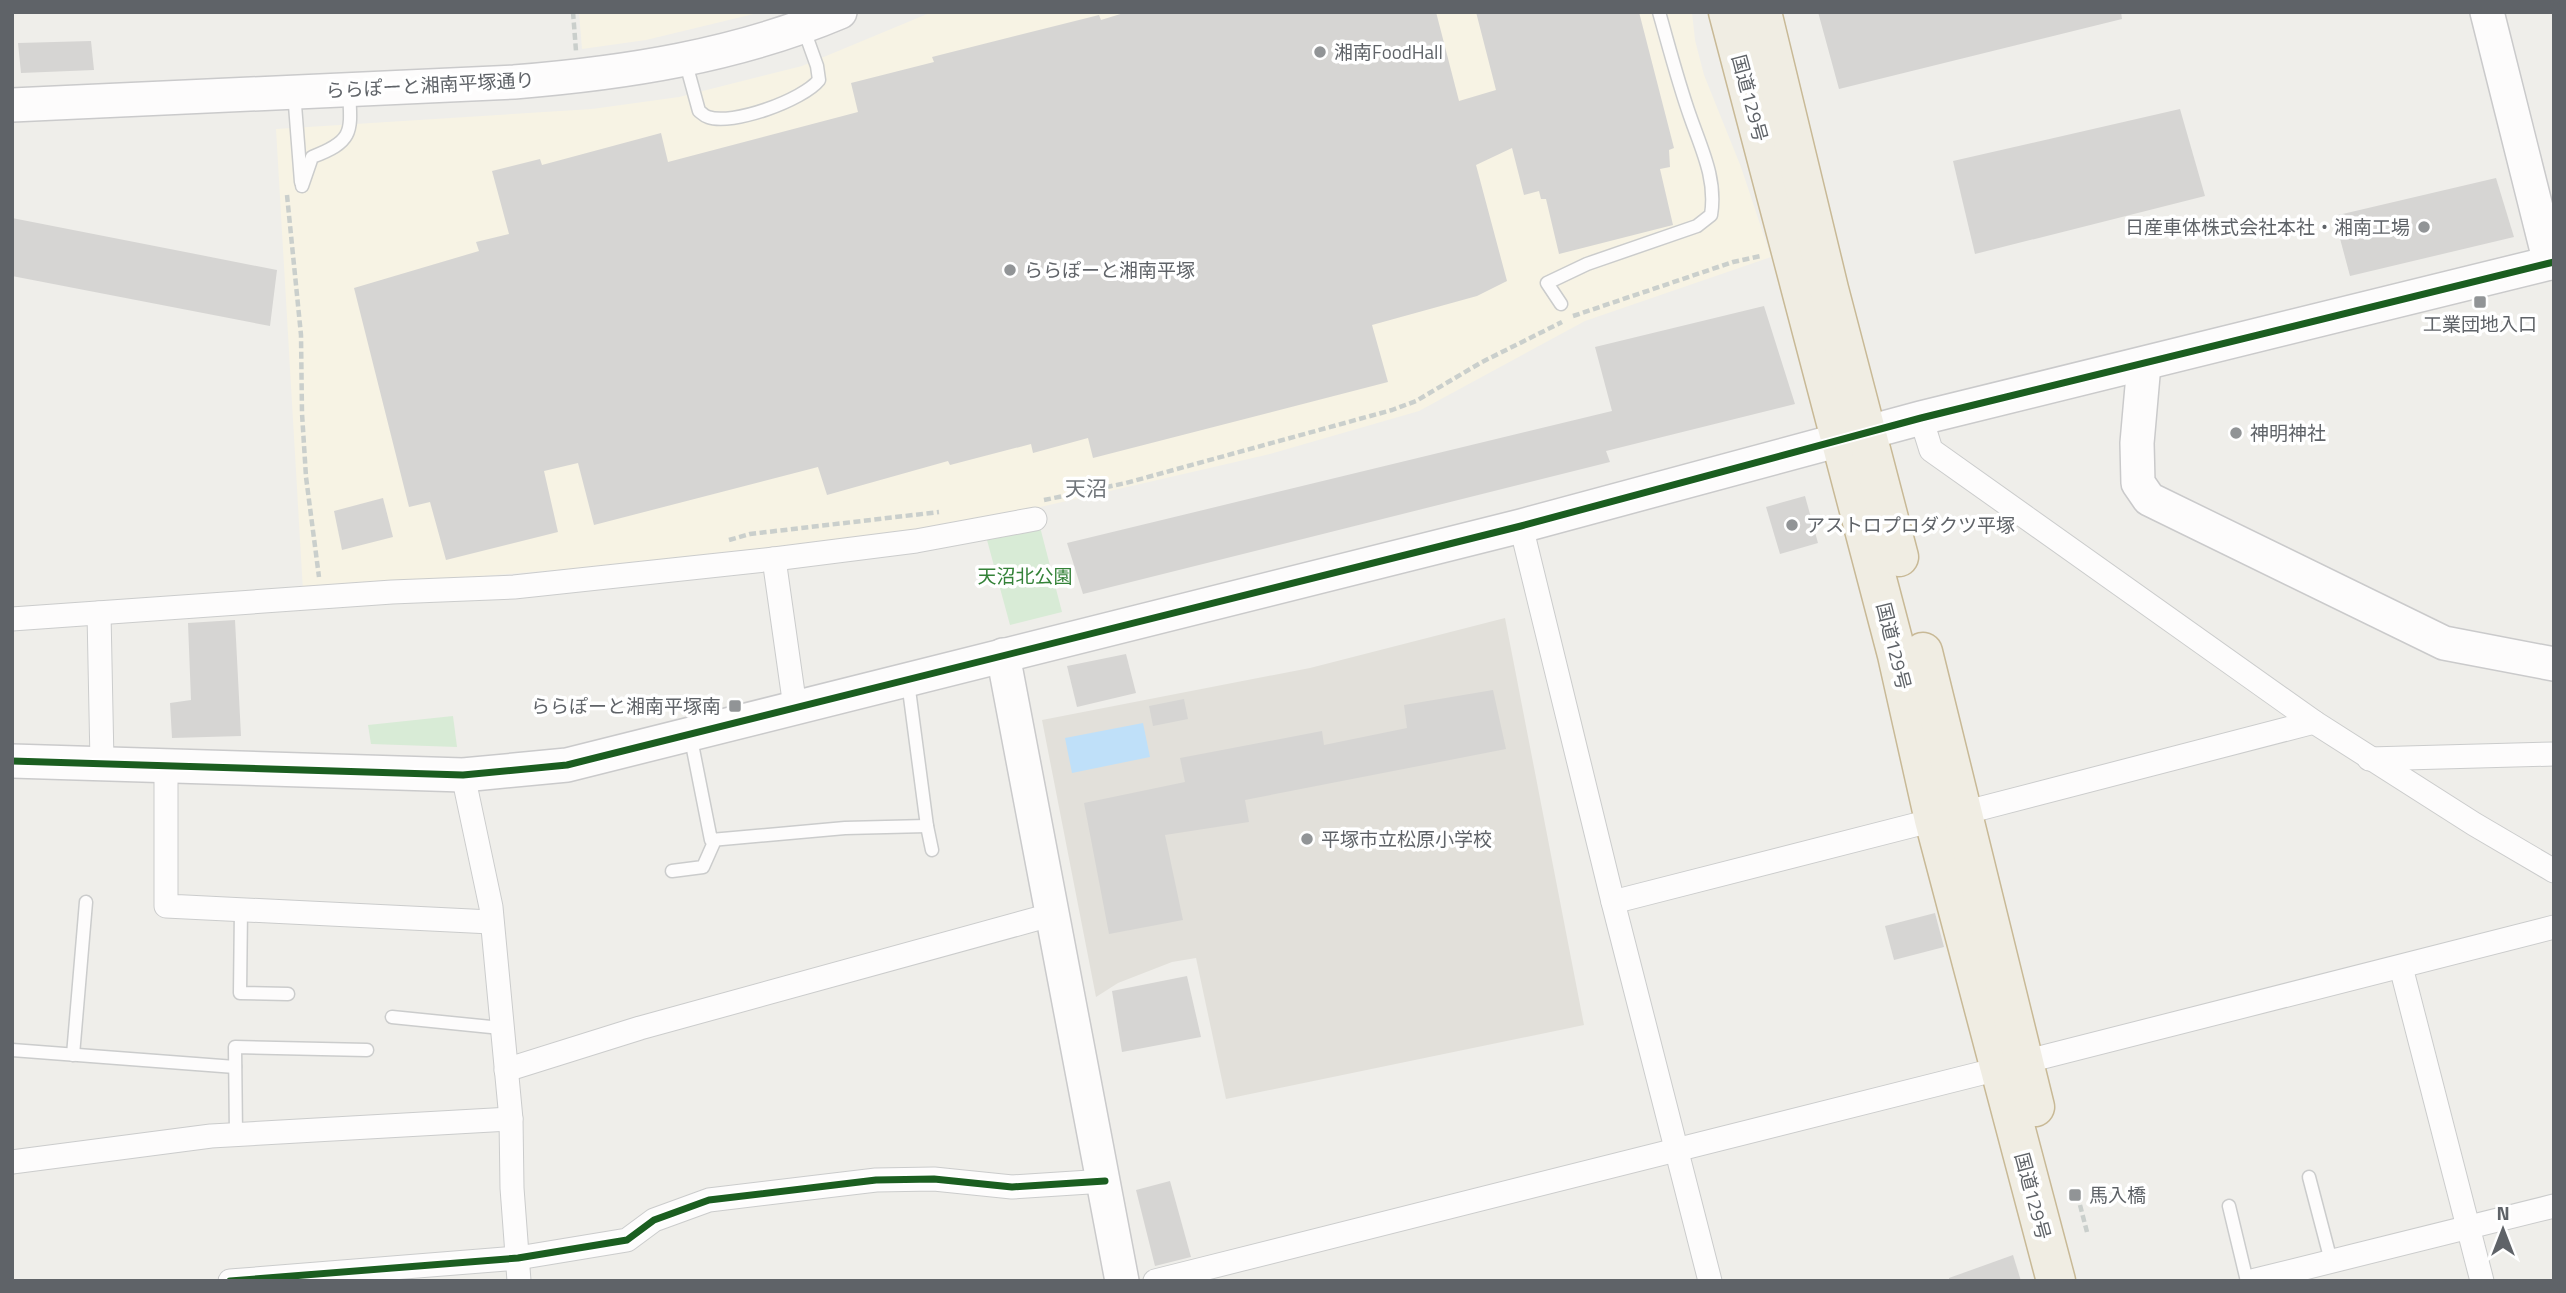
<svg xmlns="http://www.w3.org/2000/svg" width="2566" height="1293" font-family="'Titillium Web','Noto Sans JP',sans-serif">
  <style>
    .commercial { fill: #f7f3e4 }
    .education { fill: #e2e0da }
    .green { fill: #d8ebd6 }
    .water { fill: #bfe0f9 }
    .building { fill: #d6d5d3 }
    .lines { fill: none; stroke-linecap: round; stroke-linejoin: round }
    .lane-casing { stroke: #cbcccc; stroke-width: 15 }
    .street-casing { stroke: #cbcccc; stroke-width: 25 }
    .secondary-casing { stroke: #cacacb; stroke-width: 36 }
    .highway-casing { stroke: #c8b996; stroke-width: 41 }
    .path { stroke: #cacfcc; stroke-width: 4.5; stroke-dasharray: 7 3.5; stroke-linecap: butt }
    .lane { stroke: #fdfcfc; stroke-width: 12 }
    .street { stroke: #fdfcfc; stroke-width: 23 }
    .secondary { stroke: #fdfcfc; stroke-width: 33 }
    .highway { stroke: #f0ede3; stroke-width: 38 }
    .cycleway-casing { stroke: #fff; stroke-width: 11 }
    .cycleway { stroke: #1b5e20; stroke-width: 7 }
    .poi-dot { fill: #919496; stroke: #fff; stroke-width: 2.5 }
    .labels { text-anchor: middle; stroke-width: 7; stroke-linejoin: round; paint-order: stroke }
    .poi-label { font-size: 19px; fill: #5f6368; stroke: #fff; text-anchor: start }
    .street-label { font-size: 19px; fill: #5f6368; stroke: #fff }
    .park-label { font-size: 19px; fill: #348238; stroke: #fff }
    .neighbourhood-label { font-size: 21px; fill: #70757a; stroke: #fff }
  </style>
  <rect width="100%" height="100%" fill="#efeeea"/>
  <g class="commercial">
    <polygon points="579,12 762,12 646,40 582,49"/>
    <polygon points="932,12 1692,12 1695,40 1704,75 1741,167 1771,257 1585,321 1419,411 1270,454 967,524 628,564 303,591 276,129 592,109 679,97 802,66"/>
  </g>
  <polygon class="education" points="1505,618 1584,1025 1226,1099 1196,958 1172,962 1118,983 1096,997 1042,720 1310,668"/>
  <g class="green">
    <polygon points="1040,527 1062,612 1010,625 987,540"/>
    <polygon points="453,716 457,747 371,744 368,725"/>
  </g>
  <polygon class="water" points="1143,723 1150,757 1072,773 1065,738"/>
  <g class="building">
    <polygon points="1127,12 1436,12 1459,101 1496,90 1476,12 1639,12 1674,148 1669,150 1670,167 1660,169 1673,225 1559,254 1546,199 1541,199 1539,191 1524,195 1512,148 1476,165 1507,281 1477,296 1372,325 1388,382 1093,458 1088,438 1033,453 1031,444 950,465 948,461 827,495 818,467 594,525 578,463 544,471 558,532 446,560 430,502 409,507 354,288 479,251 476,242 509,234 492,171 540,159 542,165 661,133 668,162 858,112 851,83 934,62 932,57 1099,15 1101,20"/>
    <polygon points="1818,12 2121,12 2122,19 1839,89"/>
    <polygon points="91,41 94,70 21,73 18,43"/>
    <polygon points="2180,109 2205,196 1975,254 1953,161"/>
    <polygon points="2496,178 2514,237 2350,276 2334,216"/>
    <polygon points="12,218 277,270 270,326 12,276"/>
    <polygon points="1764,306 1795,404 1606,451 1610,462 1083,594 1067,543 1612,411 1595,347"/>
    <polygon points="1805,496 1818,543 1780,554 1766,507"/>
    <polygon points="383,498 393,537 342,550 334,511"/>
    <polygon points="235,620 241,736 172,738 170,703 191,700 188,623"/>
    <polygon points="1126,654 1136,693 1077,707 1067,666"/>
    <polygon points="1493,690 1506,749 1245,800 1249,822 1165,835 1183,920 1109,934 1084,803 1185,782 1180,758 1322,731 1324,745 1407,728 1404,705"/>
    <polygon points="1184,699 1188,719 1153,726 1149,706"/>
    <polygon points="1935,913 1944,947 1894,960 1885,926"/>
    <polygon points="1187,976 1201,1037 1122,1052 1112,991"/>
    <polygon points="1170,1181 1191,1257 1155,1266 1136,1190"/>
    <polygon points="2013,1255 2021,1281 1949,1281 1949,1278"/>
  </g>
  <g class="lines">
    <g class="lane-casing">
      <g id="lane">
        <path d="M685,60L699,111C702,113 704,116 708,117C732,126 803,100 819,80L817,66L803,27"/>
        <polyline points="294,92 301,182"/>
        <path d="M302,186L312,157C355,141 351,131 349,90"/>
        <path d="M1561,304L1547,283L1587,264L1697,226L1711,215C1717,179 1701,148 1690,116C1678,82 1669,47 1659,12"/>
        <polyline points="908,682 927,826 932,850"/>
        <polyline points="690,734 711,840 845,828 927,826"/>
        <polyline points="672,871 703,867 715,840"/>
        <polyline points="241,909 240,993 288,994"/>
        <polyline points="392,1017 501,1028"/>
        <polyline points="12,1050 235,1067"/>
        <polyline points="73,1055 86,902"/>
        <polyline points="236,1135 235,1047 367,1050"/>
        <polyline points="2309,1177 2331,1261"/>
        <polyline points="2229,1206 2247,1281"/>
      </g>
    </g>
    <g class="street-casing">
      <g id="street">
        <polyline points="1921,418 1931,450 2314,722 2474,824 2554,871"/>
        <polyline points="1521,526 1613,902 1710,1281"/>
        <polyline points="774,559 795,707"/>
        <polyline points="99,613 102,762"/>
        <polyline points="12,619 392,592 514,587 774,559 916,541 1035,519"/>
        <polyline points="2369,759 2554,754"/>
        <polyline points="166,765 166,906 491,922"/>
        <polyline points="463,775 491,907 511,1119 512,1188 519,1281"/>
        <polyline points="1963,813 2314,722"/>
        <polyline points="1613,902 1934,820"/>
        <polyline points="2401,967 2482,1281"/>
        <polyline points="2024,1062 2554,927"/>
        <polyline points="506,1070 640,1028 1054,914"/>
        <polyline points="12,1162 211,1136 511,1119"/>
        <polyline points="230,1281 518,1258 627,1240 654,1220 709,1200 876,1180 934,1179 1012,1187 1105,1181"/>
        <polyline points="1155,1281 1998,1069"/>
        <polyline points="2252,1281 2554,1206"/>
      </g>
    </g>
    <g class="secondary-casing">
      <g id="secondary">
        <polyline points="2487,12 2550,263"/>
        <path d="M12,105L514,82C625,73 736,56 840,12"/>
        <polyline points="2144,364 2137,443 2138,483 2149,499 2444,643 2554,664"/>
        <polyline points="1003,655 1122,1281"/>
        <polyline points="12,761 463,775 567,765 1521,526 1921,418 2554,262"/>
      </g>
    </g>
    <g class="highway-casing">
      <g id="highway">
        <polyline points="1728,12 1897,655 1934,820 2056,1281"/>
        <polyline points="1762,12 1829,289 1899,557"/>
        <polyline points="1923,652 2035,1107"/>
      </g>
    </g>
    <g class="path">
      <polyline points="573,12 576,51"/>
      <polyline points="287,195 301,335 302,413 306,477 319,577"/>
      <polyline points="1573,316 1733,262 1761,256"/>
      <polyline points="1044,500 1126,483 1392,410 1416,401 1482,362 1562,322"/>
      <polyline points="729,540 750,534 939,512"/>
      <polyline points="2080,1205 2087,1232"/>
    </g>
    <use href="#lane" class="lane"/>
    <use href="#street" class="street"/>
    <use href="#secondary" class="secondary"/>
    <use href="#highway" class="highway"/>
    <g class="cycleway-casing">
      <g id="cycleway">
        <polyline points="12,761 463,775 567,765 1521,526 1921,418 2554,262"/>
        <polyline points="230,1281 518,1258 627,1240 654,1220 709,1200 876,1180 934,1179 1012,1187 1105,1181"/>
      </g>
    </g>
    <use href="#cycleway" class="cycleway"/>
  </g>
  <g class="poi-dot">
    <circle cx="1320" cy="52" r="7"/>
    <circle cx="2424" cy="227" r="7"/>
    <circle cx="1010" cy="270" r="7"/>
    <rect x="2473" y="295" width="14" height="14" rx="3.5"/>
    <circle cx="2236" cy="433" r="7"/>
    <circle cx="1792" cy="525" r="7"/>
    <rect x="728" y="699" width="14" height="14" rx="3.5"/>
    <circle cx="1307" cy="839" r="7"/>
    <rect x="2068" y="1188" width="14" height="14" rx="3.5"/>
  </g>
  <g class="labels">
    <g class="poi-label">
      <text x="1334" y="59">湘南FoodHall</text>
      <text x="2410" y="234" text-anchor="end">日産車体株式会社本社・湘南工場</text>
      <text x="1024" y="277">ららぽーと湘南平塚</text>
      <text x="2480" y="331" text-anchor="middle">工業団地入口</text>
      <text x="2250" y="440">神明神社</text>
      <text x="1806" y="532">アストロプロダクツ平塚</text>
      <text x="721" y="713" text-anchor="end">ららぽーと湘南平塚南</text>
      <text x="1321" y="846">平塚市立松原小学校</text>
      <text x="2089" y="1202">馬入橋</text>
    </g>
    <g class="street-label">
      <text transform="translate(430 85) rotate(-3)" y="7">ららぽーと湘南平塚通り</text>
      <text transform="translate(1750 98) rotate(75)" y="7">国道129号</text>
      <text transform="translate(1894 646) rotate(76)" y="7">国道129号</text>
      <text transform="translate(2033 1196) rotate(75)" y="7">国道129号</text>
    </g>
    <g class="park-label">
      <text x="1025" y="583">天沼北公園</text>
    </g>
    <g class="neighbourhood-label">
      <text x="1086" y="496">天沼</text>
    </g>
  </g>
  <rect width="2566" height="1293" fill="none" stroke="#5f6368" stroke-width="28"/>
  <g transform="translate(2503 1230)" stroke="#ffffff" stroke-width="5" paint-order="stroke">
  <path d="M0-5L12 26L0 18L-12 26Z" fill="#5f6368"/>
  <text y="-10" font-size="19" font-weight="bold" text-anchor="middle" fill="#5f6368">N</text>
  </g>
</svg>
